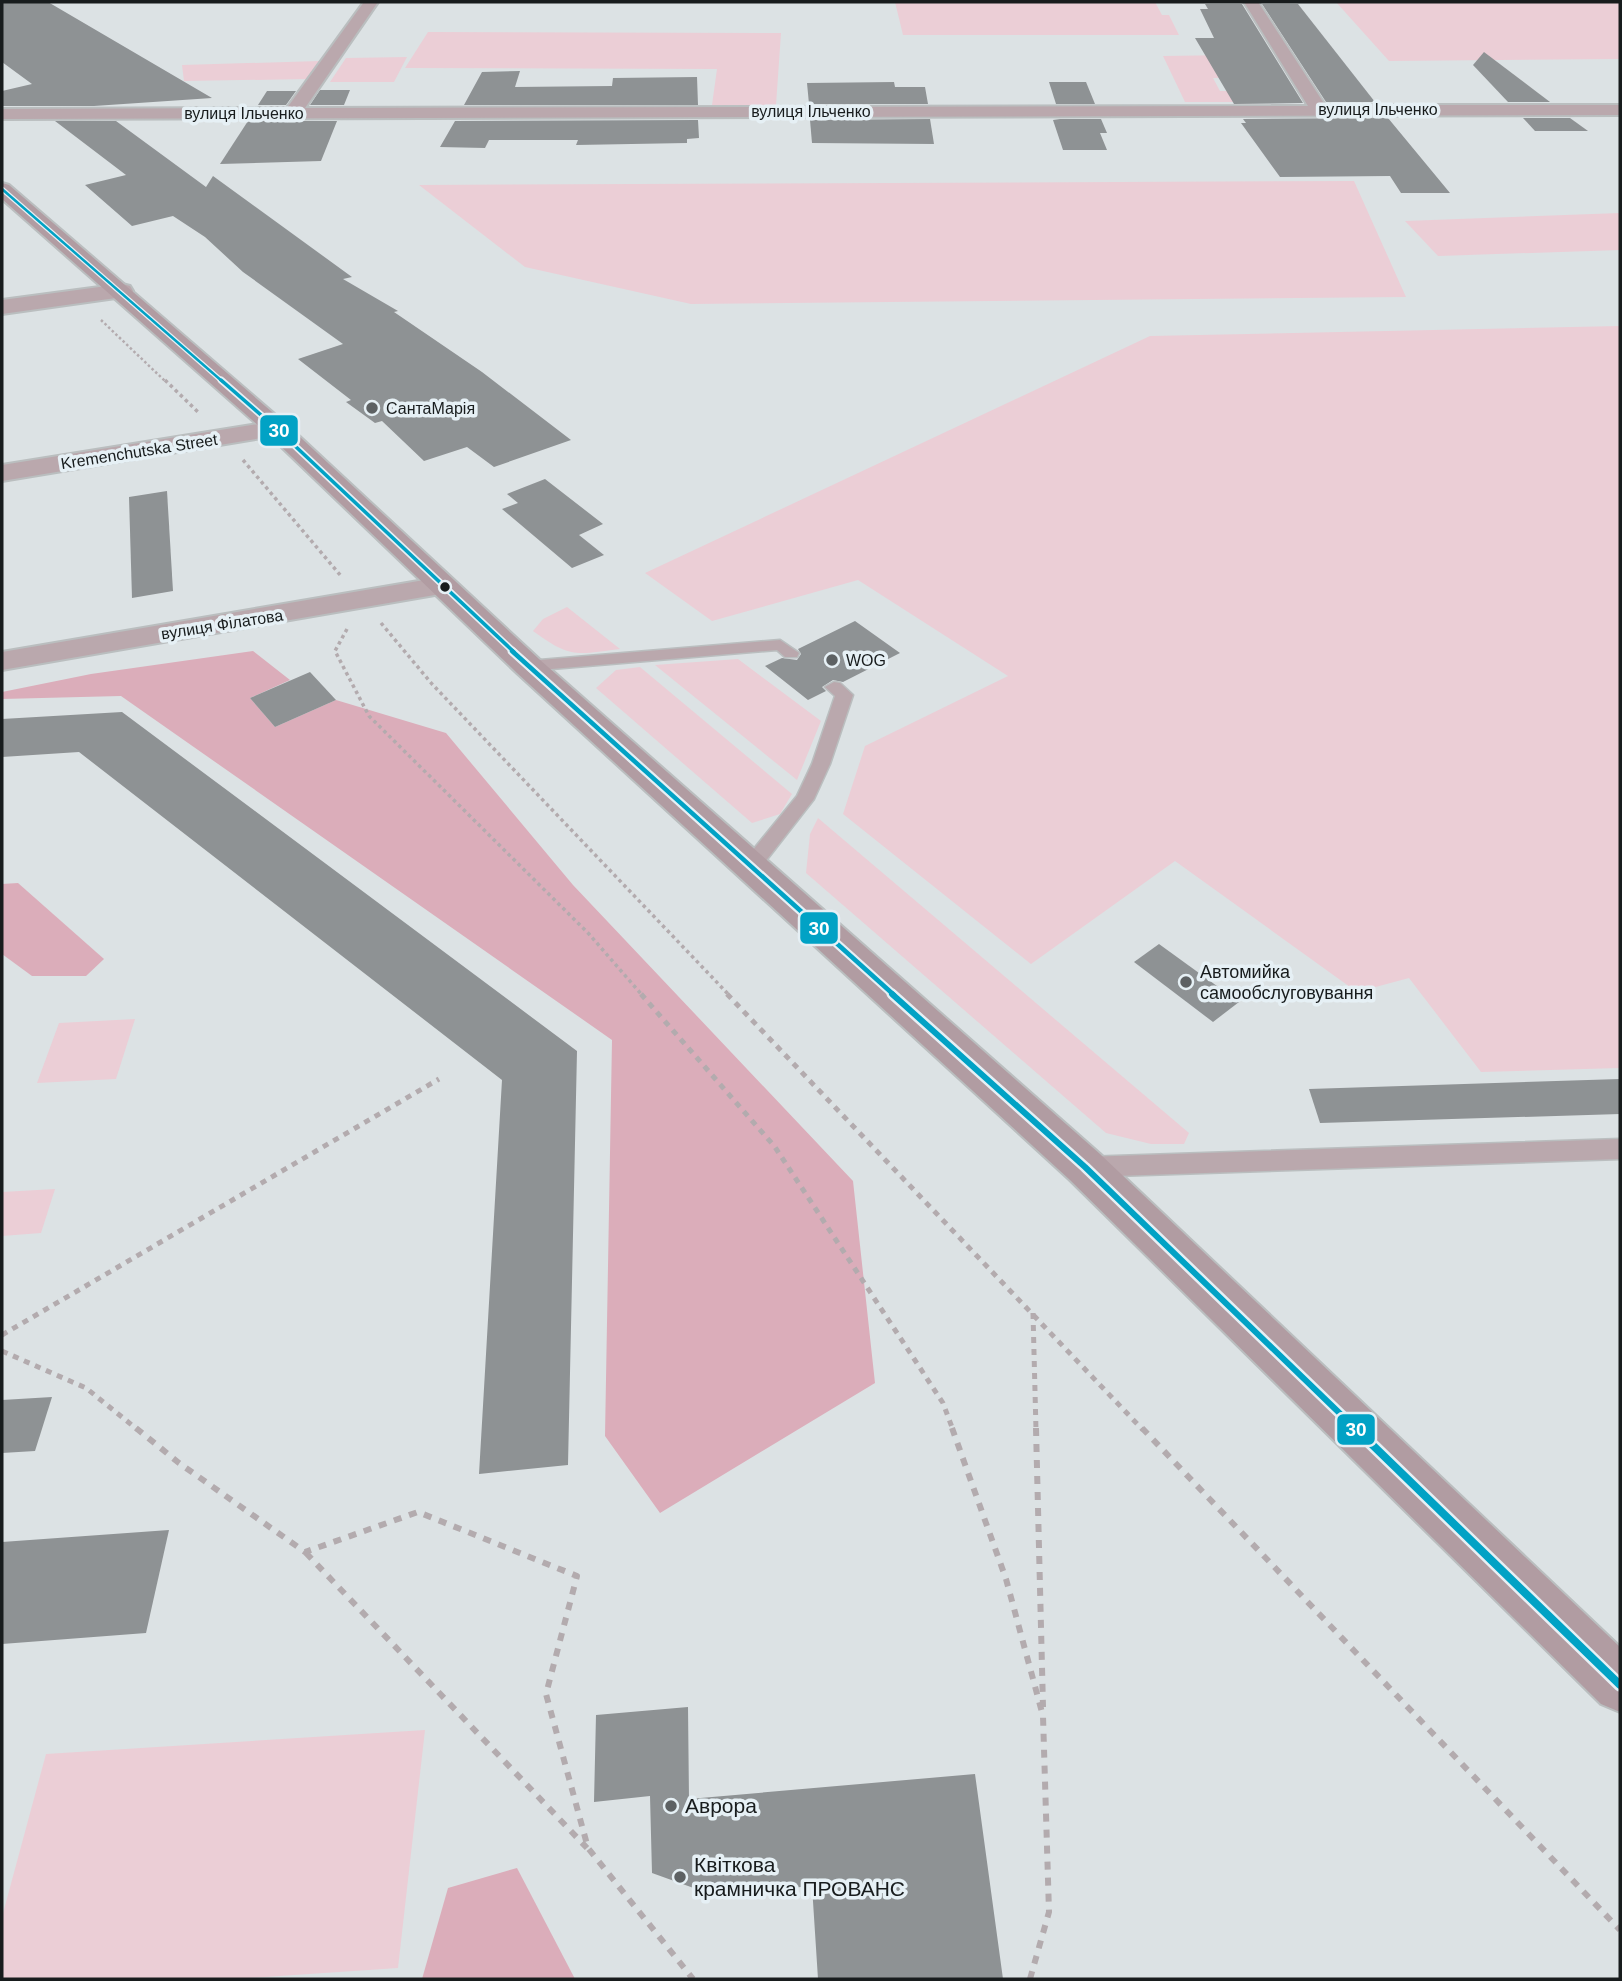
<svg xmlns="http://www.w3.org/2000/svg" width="1622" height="1981" font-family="Helvetica,sans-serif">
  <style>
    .green { fill: #ebced6 }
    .forest { fill: #dbadba }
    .building { fill: #8e9294 }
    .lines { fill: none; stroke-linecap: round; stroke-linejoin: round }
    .service-casing { stroke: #babebf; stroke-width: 3 }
    .minor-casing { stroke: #babebf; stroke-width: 4 }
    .tertiary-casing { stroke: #babebf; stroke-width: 4 }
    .secondary-casing { stroke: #babebf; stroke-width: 4 }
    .path-far3 { stroke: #b3abae; stroke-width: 2.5; stroke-dasharray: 2.5 2.5; stroke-linecap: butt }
    .path-far2 { stroke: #b3abae; stroke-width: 3.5; stroke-dasharray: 3.5 3.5; stroke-linecap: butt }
    .path-far1 { stroke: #b3abae; stroke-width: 5; stroke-dasharray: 6 6; stroke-linecap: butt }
    .path { stroke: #b3abae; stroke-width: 6; stroke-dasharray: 8 8; stroke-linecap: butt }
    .service { fill: #baa8ad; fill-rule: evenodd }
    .minor { fill: #baa8ad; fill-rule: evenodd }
    .tertiary { fill: #baa8ad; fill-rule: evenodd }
    .secondary { fill: #b19ca2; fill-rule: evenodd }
    .bus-1-far4-casing { stroke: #e6f0f5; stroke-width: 5 }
    .bus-1-far3-casing { stroke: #e6f0f5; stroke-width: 7 }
    .bus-1-far2-casing { stroke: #e6f0f5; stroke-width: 9 }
    .bus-1-far1-casing { stroke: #e6f0f5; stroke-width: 11 }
    .bus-1-casing { stroke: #e6f0f5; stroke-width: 13 }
    .bus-1-far4 { stroke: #01a2c5; stroke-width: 2.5 }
    .bus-1-far3 { stroke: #01a2c5; stroke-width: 3.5 }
    .bus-1-far2 { stroke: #01a2c5; stroke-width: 4.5 }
    .bus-1-far1 { stroke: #01a2c5; stroke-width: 6 }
    .bus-1 { stroke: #01a2c5; stroke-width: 8 }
    .poi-dot { fill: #5d6163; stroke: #e6f0f5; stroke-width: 2.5 }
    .bus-dot { fill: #181c1d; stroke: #e6f0f5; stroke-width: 2.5 }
    .labels { text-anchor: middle; stroke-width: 7; stroke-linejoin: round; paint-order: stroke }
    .far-street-label { font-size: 16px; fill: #181c1d; stroke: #e6f0f5 }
    .far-poi-label { font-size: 16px; fill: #181c1d; stroke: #e6f0f5; text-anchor: start }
    .poi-label { font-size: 18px; fill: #181c1d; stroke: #e6f0f5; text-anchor: start }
    .near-poi-label { font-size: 21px; fill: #181c1d; stroke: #e6f0f5; text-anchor: start }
    .line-badge { stroke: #e6f0f5; stroke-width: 2.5 }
    .badge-label { font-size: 19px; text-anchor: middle; font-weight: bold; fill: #fff }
  </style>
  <rect width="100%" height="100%" fill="#dce2e4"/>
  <g class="green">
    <polygon points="895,2 1155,2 1162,15 1169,15 1179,35 903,35"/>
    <polygon points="1336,2 1620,2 1620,59 1389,61"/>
    <polygon points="428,32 781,33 776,105 712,105 717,69 405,68"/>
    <polygon points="1231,55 1246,77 1213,78 1220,91 1291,91 1299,102 1185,102 1163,56"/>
    <polygon points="407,57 394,82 330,82 346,58"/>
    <polygon points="320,61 309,79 184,81 182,65"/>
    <polygon points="1354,181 1406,297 691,304 525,267 419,185"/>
    <polygon points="1620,213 1620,250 1438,256 1405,221"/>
    <polygon points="1620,326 1620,1068 1481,1072 1409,978 1357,992 1175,861 1031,964 843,814 865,746 1008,676 858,580 712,621 645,573 1150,336"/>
    <path d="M567,607L620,649C575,655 570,658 533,631L543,619Z"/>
    <polygon points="738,659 821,721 797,780 655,665"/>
    <polygon points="640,667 792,794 780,814 752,823 596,688 616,670"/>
    <polygon points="818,818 1189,1133 1184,1144 1151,1144 1106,1133 806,873 810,834"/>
    <polygon points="135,1019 116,1079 37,1083 59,1023"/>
    <polygon points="55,1189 41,1233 2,1236 2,1192"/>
    <polygon points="425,1730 398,1968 235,1979 2,1979 2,1917 46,1754"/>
  </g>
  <g class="forest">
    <polygon points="253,651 290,680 250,698 275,727 336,700 446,733 573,885 853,1181 875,1383 660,1513 605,1436 612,1040 121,696 2,699 2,692 91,674"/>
    <polygon points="18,883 104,959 86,976 32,976 2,954 2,884"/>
    <polygon points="517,1868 575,1979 422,1979 448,1888"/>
  </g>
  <g class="building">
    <polygon points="2,2 48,2 212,98 94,106 2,106 2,91 32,84 2,62"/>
    <polygon points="1205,4 1242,4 1303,103 1234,104 1195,38 1214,38 1200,9 1208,9"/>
    <polygon points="1262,4 1298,4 1375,102 1326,102"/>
    <polygon points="1484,52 1550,102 1508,102 1473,65"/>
    <polygon points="520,71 515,87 612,86 613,78 697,77 698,105 464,105 482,72"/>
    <polygon points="894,82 895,87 925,87 928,104 809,104 807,83"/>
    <polygon points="1049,82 1086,82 1095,104 1056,104"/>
    <polygon points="320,90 350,90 344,105 310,105"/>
    <polygon points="267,91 296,91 286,105 258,105"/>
    <polygon points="1388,118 1450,193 1401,193 1390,176 1280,177 1241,123 1246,123 1243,119"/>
    <polygon points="1523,118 1570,118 1588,131 1535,131"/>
    <polygon points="930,119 934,144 812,143 810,120"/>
    <polygon points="1060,119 1101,119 1107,133 1100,133 1107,150 1063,150 1053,120"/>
    <polygon points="698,120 699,138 687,139 687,143 576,145 578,140 489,140 485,148 440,147 455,121"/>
    <polygon points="55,121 116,121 206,187 213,176 352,277 343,279 398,311 394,312 482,372 571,440 494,467 467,447 424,461 382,421 375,423 346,402 351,400 298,359 343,344 243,272 205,237 173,216 132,226 85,185 126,175"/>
    <polygon points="248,121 337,121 321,161 220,164"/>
    <polygon points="545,479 603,524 579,535 604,555 572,568 502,509 518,503 507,494"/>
    <polygon points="167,491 173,591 132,598 129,497"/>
    <polygon points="855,621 900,653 843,682 833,680 822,687 826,691 808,700 765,666 782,658 797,660 801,654 798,649"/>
    <polygon points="310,672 336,700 275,727 250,698"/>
    <polygon points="122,712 577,1051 568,1465 479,1474 502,1080 79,752 2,757 2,719"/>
    <polygon points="1159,944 1239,1002 1213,1022 1134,962"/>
    <polygon points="1620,1079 1620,1114 1320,1123 1309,1089"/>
    <polygon points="52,1397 35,1451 2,1453 2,1400"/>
    <polygon points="169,1530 146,1633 2,1644 2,1542"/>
    <polygon points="688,1707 689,1799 975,1774 1003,1979 818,1979 812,1886 713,1895 652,1873 650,1796 594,1802 596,1715"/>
  </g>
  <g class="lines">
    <g class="service-casing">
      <g id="service">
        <polygon points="780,640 799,653 797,657 785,657 777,650 528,671 520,666 528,661"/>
        <polygon points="834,682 840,683 853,695 830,764 814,799 758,871 744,871 741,866 744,861 797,796 812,764 835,696 825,687"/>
        <polygon points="1620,1139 1620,1159 1085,1177 1077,1174 1073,1167 1077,1160 1085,1157"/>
      </g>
    </g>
    <g class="minor-casing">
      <g id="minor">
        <polygon points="364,2 378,2 305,108 1308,106 1244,2 1258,2 1325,105 1620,105 1620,115 2,119 2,109 287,108"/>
        <polygon points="122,284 130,286 133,291 130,296 2,314 2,300"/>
        <polygon points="442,577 452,580 456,586 452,592 2,670 2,652"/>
      </g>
    </g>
    <g class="tertiary-casing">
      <polygon id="tertiary" points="277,421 286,424 290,429 286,434 2,481 2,465"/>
    </g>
    <g class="secondary-casing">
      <polygon id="secondary" points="2,183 9,185 286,424 539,659 1100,1154 1620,1647 1620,1712 1601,1704 1070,1180 517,673 268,434 2,199"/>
    </g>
    <polyline class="path-far3" points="101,320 166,382"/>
    <g class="path-far2">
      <polyline points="165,380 199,413"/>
      <polyline points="243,460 341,576"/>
      <polyline points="381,623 432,684 729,995"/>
      <polyline points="347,629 335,651 369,716 589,934 642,995"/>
    </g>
    <g class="path-far1">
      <polyline points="641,994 775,1147 943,1403 953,1430"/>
      <polyline points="727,994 1143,1430"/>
      <polyline points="1033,1313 1036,1430"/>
      <polyline points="2,1335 439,1079"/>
      <polyline points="2,1351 86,1388 138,1430"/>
    </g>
    <g class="path">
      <polyline points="136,1428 179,1463 305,1552 418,1512 577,1576 546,1694 588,1848 693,1979"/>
      <polyline points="952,1428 1006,1579 1043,1716"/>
      <polyline points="1036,1428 1043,1707"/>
      <polyline points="1142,1428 1620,1930"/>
      <polyline points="306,1553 587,1848"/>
      <polyline points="1030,1979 1049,1912 1043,1716"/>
    </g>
    <use href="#service" class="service"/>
    <use href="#minor" class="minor"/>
    <use href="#tertiary" class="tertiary"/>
    <use href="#secondary" class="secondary"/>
    <g class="bus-1-far4-casing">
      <polyline id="bus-1-far4" points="2,189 223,382"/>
    </g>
    <g class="bus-1-far3-casing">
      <polyline id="bus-1-far3" points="221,380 277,429 514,652"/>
    </g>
    <g class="bus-1-far2-casing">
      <polyline id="bus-1-far2" points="512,651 894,995"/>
    </g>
    <g class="bus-1-far1-casing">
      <polyline id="bus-1-far1" points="892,994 1085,1167 1357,1430"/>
    </g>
    <g class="bus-1-casing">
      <polyline id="bus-1" points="1355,1428 1620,1685"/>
    </g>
    <use href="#bus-1-far4" class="bus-1-far4"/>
    <use href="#bus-1-far3" class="bus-1-far3"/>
    <use href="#bus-1-far2" class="bus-1-far2"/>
    <use href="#bus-1-far1" class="bus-1-far1"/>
    <use href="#bus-1" class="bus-1"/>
  </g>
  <g class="poi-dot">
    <circle cx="372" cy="408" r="7"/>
    <circle cx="832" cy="660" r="7"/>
    <circle cx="1186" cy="982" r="7"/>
    <circle cx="671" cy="1806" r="7"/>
    <circle cx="680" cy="1877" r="7"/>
  </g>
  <circle class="bus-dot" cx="445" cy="587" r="6"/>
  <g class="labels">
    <g class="far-street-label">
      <text x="1378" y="115">вулиця Ільченко</text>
      <text x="811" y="117">вулиця Ільченко</text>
      <text x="244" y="119">вулиця Ільченко</text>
      <text transform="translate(139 451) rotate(-9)" y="6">Kremenchutska Street</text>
      <text transform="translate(222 624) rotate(-9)" y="6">вулиця Філатова</text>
    </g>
    <g class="far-poi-label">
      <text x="386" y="414">СантаМарія</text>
      <text x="846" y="666">WOG</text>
    </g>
    <g class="poi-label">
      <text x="1200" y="978">Автомийка<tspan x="1200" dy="21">самообслуговування</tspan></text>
    </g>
    <g class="near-poi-label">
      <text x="685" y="1813">Аврора</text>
      <text x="694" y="1872">Квіткова<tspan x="694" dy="24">крамничка ПРОВАНС</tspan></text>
    </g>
  </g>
  <g class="line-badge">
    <rect x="259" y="414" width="40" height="33" rx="7" fill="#01a2c5"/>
    <rect x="799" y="911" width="40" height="34" rx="7" fill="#01a2c5"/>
    <rect x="1336" y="1413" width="40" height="33" rx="7" fill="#01a2c5"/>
  </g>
  <g class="badge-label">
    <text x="279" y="437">30</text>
    <text x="819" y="935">30</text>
    <text x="1356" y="1436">30</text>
  </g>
  <rect width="1622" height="1981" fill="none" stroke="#181c1d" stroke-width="7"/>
</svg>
